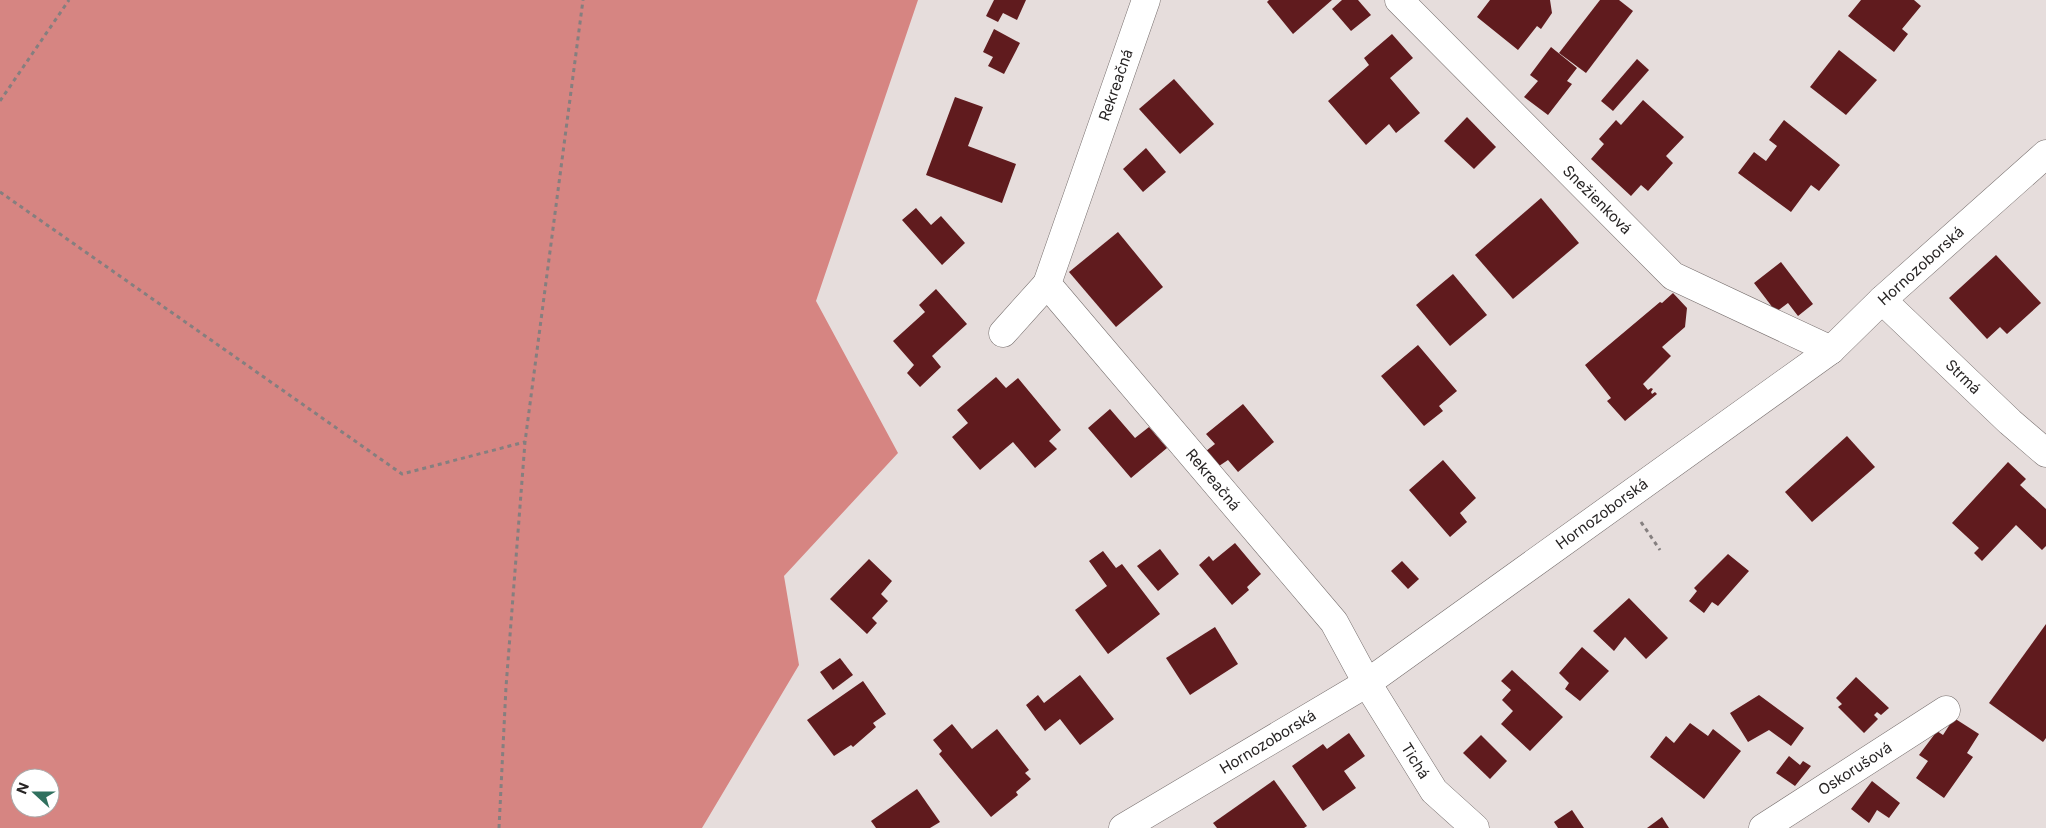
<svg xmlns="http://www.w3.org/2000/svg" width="2046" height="828" font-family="Inter,sans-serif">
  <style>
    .forest { fill: #d68582; fill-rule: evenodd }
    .building { fill: #601b1e }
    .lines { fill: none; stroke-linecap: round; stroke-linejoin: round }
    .minor-casing { stroke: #776f6e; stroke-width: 29 }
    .path { stroke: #857f7f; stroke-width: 3; stroke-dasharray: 4 4; stroke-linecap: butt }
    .minor { stroke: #fff; stroke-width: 28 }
    .labels { text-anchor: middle; stroke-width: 5; stroke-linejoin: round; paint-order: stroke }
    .street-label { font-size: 15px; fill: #272424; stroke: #fff }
  </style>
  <rect width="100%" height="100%" fill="#e6dddc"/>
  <path class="forest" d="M0,0H918L816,301L898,453L784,576L799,665L702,828H0ZM20,778H50V808H20Z"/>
  <g class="building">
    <polygon points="994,0 1026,0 1017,20 1003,13 998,22 986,16"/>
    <polygon points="1269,0 1332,0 1293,34 1267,2"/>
    <polygon points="1342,0 1358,0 1371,15 1351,31 1332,9"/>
    <polygon points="1490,0 1550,0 1552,13 1541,29 1537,26 1518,50 1477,17"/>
    <polygon points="1600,0 1619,0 1633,11 1586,73 1559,53"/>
    <polygon points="1861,0 1914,0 1921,6 1902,29 1908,34 1894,52 1848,16"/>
    <polygon points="994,29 1020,43 1004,74 988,66 993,57 983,52"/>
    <polygon points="1392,34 1413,58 1390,78 1420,113 1396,133 1389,124 1366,145 1328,101 1369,65 1364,58"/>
    <polygon points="1551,47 1577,68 1567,81 1572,84 1548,115 1524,97 1538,81 1530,75"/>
    <polygon points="1839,50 1877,80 1846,115 1810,87"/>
    <polygon points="1637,59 1649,70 1613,111 1601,101"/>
    <polygon points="1174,79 1214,124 1180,154 1139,109"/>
    <polygon points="955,97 983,107 968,146 1016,164 1002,203 926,175"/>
    <polygon points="1643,100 1684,137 1666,156 1673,163 1648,191 1641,185 1631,196 1591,159 1604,144 1599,139 1616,120 1621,125"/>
    <polygon points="1467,117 1496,147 1474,169 1444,141"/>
    <polygon points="1784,120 1840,165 1819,191 1811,185 1791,212 1738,173 1754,152 1766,161 1777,146 1769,140"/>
    <polygon points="1146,148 1166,172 1143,192 1123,169"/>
    <polygon points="1541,198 1579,243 1513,299 1475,255"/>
    <polygon points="916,208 931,225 941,216 965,243 942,265 902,220"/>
    <polygon points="1118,232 1163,287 1116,327 1069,272"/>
    <polygon points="1996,255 2041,303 2007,334 2000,327 1987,339 1949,298"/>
    <polygon points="1781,262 1813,304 1798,316 1788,303 1776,312 1754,283"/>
    <polygon points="1453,274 1487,315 1450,346 1416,305"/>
    <polygon points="936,289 967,324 932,356 941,367 920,387 907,373 914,365 893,341 925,312 919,305"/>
    <polygon points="1673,293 1687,308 1685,327 1662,347 1671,356 1643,384 1648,390 1651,388 1653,389 1651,392 1652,394 1655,392 1657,394 1625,421 1607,401 1611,398 1585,365 1660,302 1662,303"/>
    <polygon points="1418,345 1457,391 1439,406 1443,411 1424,426 1381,376"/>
    <polygon points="996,377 1006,388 1018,378 1061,430 1049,441 1057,449 1035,468 1013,442 980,470 952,437 968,423 957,410"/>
    <polygon points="1243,404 1274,442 1238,472 1228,460 1219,466 1206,451 1215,444 1206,434"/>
    <polygon points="1110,409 1135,438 1149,427 1167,448 1131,478 1088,428"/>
    <polygon points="1847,436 1875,467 1812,522 1785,492"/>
    <polygon points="1443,460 1476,498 1460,513 1467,522 1450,537 1409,490"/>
    <polygon points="2008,462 2026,479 2020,485 2046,509 2046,546 2042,550 2016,525 1982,561 1974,553 1979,548 1952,523"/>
    <polygon points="1235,543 1261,574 1247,587 1249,590 1232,605 1199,565 1209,556 1213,561"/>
    <polygon points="1160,549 1179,574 1158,591 1137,566"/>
    <polygon points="1103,551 1116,568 1122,564 1160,614 1108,654 1075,610 1107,586 1089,561"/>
    <polygon points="1728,554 1749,571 1718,606 1712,602 1704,613 1689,601 1697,591 1694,588"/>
    <polygon points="869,559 892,581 881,594 888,601 872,618 877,623 867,634 830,599"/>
    <polygon points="1402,561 1419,579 1408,589 1391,571"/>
    <polygon points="1629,598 1668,638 1646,659 1625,637 1614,651 1593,631"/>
    <polygon points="2046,624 2046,738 2043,742 1989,703"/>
    <polygon points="1215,627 1238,664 1190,695 1166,658"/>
    <polygon points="1582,647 1609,671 1580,701 1565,689 1569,683 1559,673"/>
    <polygon points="840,658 853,675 833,690 820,672"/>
    <polygon points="1512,670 1563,717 1530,751 1501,724 1513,711 1502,700 1511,690 1501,681"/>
    <polygon points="1080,675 1114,719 1080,745 1060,719 1045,731 1026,705 1038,695 1044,703"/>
    <polygon points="1856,677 1889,708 1881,715 1877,712 1874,715 1878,719 1864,733 1838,707 1842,704 1836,698"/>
    <polygon points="863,681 886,714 873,723 876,727 853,747 851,745 834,756 807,720"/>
    <polygon points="1759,695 1804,728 1791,746 1769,730 1748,742 1730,713"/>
    <polygon points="1954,718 1979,734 1967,753 1973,757 1944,798 1916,778 1928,761 1919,755 1937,731 1943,735"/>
    <polygon points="1690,723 1708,736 1713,729 1741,751 1704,799 1650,757 1666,736 1674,743"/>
    <polygon points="952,724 972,749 997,729 1029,770 1025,773 1031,779 1016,792 1018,795 991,817 939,754 942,751 933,740"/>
    <polygon points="1349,733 1365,756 1344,771 1356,788 1323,811 1292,766 1323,744 1327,749"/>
    <polygon points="1481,735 1507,761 1490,779 1463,753"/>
    <polygon points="1789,756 1800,765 1803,761 1811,766 1795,786 1776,773"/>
    <polygon points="1274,780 1307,826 1304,828 1217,828 1213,823"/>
    <polygon points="1872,781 1900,803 1889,818 1877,810 1869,823 1851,809"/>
    <polygon points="917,789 940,822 930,828 876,828 871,821"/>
    <polygon points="1572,810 1584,828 1558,828 1554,822"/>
    <polygon points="1662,817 1669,828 1647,828"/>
  </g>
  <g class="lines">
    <g class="minor-casing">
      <g id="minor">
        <polyline points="1146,0 1047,284 1334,622 1367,683 1434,791 1475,828"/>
        <polyline points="1399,0 1673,276 1831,350"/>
        <polyline points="1882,300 2010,422 2046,453"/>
        <polyline points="1003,333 1047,284"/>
        <polyline points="1123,828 1367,683 1831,350 1882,300 2046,154"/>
        <polyline points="1763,828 1946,710"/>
      </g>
    </g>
    <g class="path">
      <polyline points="0,101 69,0"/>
      <polyline points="0,192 402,474 525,442"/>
      <polyline points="1641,522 1660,550"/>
      <polyline points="499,828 506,687 525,442 583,0"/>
    </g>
    <use href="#minor" class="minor"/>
  </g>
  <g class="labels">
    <g class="street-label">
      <text transform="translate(1116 85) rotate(-71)" y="5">Rekreačná</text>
      <text transform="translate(1597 200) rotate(45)" y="5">Snežienková</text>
      <text transform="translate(1921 266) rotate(-42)" y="5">Hornozoborská</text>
      <text transform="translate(1963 377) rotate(44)" y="5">Strmá</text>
      <text transform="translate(1213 480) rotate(50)" y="5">Rekreačná</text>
      <text transform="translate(1602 514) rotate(-36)" y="5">Hornozoborská</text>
      <text transform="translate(1268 742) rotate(-31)" y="5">Hornozoborská</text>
      <text transform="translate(1415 761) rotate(58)" y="5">Tichá</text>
      <text transform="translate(1855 769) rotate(-33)" y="5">Oskorušová</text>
    </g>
  </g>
  <g transform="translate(35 793) rotate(291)"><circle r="24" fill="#ffffff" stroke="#a9a7a7"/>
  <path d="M0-4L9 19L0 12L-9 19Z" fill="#30705e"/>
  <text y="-8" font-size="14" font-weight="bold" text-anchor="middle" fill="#272424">N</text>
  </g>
</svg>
